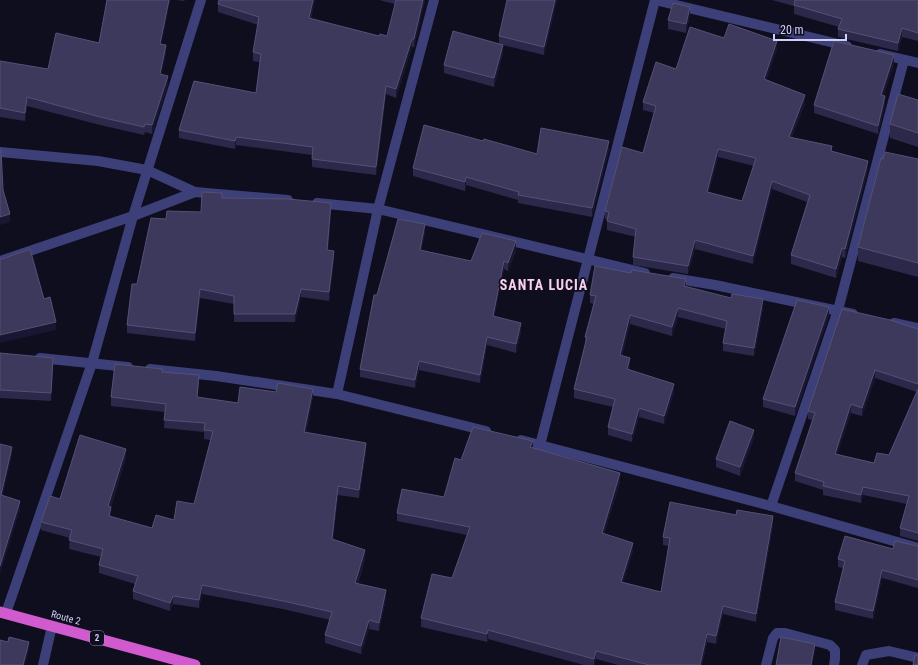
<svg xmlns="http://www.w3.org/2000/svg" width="918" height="665" font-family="'Roboto Condensed',sans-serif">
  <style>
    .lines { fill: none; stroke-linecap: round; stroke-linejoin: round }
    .service { stroke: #3d3f79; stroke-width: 10 }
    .minor { stroke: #3d3f79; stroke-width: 10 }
    .tertiary { stroke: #3d3f79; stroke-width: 10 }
    .trunk { stroke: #d05ace; stroke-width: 11 }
    .wall { fill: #2b284a; fill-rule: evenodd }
    .shaded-wall { fill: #191631 }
    .building { fill: #3d395d; stroke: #545176; fill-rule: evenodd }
    .labels { text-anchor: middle; stroke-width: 3.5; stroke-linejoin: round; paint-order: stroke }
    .shield { fill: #0f0e1e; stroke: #9694b9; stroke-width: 1 }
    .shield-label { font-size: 9px; font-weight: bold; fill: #d0cefb }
    .street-label { font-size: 10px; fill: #d0cefb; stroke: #0f0e1e }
    .district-label { font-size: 14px; font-weight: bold; letter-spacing: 1px; fill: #fbd0ef; stroke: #0f0e1e }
  </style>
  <rect width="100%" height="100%" fill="#0f0e1e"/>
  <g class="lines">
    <g class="service">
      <polyline points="766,665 773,638 777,633 785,633 830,645 835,650 835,659 834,665"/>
      <polyline points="862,665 866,655 889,651 918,658"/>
    </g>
    <g class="minor">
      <polyline points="655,0 847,46"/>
      <polyline points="880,54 918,63"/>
      <polyline points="0,152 98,161 147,170 195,192"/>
      <polyline points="40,358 128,367"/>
      <polyline points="150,369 216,376 337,394 486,431"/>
      <polyline points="337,394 378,209"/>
      <polyline points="521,440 771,506 918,548"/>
      <polyline points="540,445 655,0"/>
      <polyline points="771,506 838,310 904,60"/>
      <polyline points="6,613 92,363 133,216 201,0"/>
      <polyline points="43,665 52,626"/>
    </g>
    <g class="tertiary">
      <polyline points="317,203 378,209 645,273"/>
      <polyline points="378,209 434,0"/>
      <polyline points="0,261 133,216 195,192 288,200"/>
      <polyline points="673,278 715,285 853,314"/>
      <polyline points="894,323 918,328"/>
    </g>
    <polyline class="trunk" points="0,612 195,665"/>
  </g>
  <g class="wall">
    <polygon points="107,0 170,0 161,44 166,53 161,74 168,84 152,134 145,132 144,135 100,125 27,106 25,121 0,117 0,61 48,69 99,43"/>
    <polygon points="176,0 185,0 184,1"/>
    <polygon points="219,0 315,0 311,19 379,36 387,36 395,4 379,0 425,0 414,47 412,47 396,98 386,94 376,175 312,167 312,155 236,145 235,149 179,138 179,130 256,93 260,62 253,61 253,52 258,25 218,12 218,4"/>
    <polygon points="557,0 544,55 503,45 503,53 494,87 444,73 444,65 499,44 499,36"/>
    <polygon points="772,0 918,0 918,41 902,37 898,51 838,37 838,29 839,27 794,14 794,6"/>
    <polygon points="690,15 686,33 668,29 668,20"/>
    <path d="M724,38L777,49L766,80L805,103L792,137L832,151L868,169L845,258L842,257L836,278L791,264V255L807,202L772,189L753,264L695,249L688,274L633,265V257L636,237L607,230V219H605V211L643,153L654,113L643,110V102L676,69ZM718,157L754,166L742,201L709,192Z"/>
    <polygon points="894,64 883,96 885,105 878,134 814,113 814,105"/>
    <polygon points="918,100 918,147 890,138 890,124"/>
    <polygon points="483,141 537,154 609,149 592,217 518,203 518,200 466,185 465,191 413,176 413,168"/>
    <polygon points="883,159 918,159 918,277 858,261 858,247"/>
    <polygon points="222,198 331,212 328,250 334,259 329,301 301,297 295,322 234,322 234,304 200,298 195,341 127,333 127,325 166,219 201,212"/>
    <polygon points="425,233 421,250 471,261 516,250 508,271 504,269 494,316 521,332 516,353 487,345 480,383 419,370 415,388 360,377 360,369 377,295"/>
    <polygon points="686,287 763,308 754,356 723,351 723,343 726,329 678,317 672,336 630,324 622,356 630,367 629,370 674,392 664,424 639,417 632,442 608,435 608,427 613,407 574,398 574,389 585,344 585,337 594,304 590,303 590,295"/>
    <polygon points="829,315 795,416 763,407 763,399"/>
    <path d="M918,329V541L900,536V528L907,504L863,495L861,503L823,495V490L795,481V473L812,420L808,419V411ZM875,378L917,392L889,455L874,463L837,454L851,413L862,416Z"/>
    <polygon points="0,353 53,367 51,401 0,398"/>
    <polygon points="162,372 199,383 197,397 238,403 313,397 306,433 366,451 359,498 338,495 333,539 365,559 358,584 386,598 379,631 369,629 361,654 325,643 325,635 330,620 283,609 202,594 199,608 173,604 170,611 133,599 133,591 135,584 99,573 99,565 101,557 69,549 70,538 41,530 41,522 60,499 126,458 111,507 111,517 152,528 174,520 194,504 211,440 204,439 204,432 164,428 165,412 111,406 111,397"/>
    <polygon points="754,438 740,476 716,467 716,459"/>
    <polygon points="533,448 620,482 604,534 633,551 623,582 661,592 669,546 663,545 663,537 773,525 756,622 723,614 716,644 707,642 702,665 618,665 596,659 594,665 584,665 488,639 487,642 421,627 421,618 452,578 467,535 397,521 397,513 444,497 461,460"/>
    <polygon points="918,546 918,588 882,578 873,619 835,610 835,602 843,568 838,567 838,559"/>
  </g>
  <g class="shaded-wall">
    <polygon points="169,0 170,0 160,52 160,44"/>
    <polygon points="313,0 315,0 309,26 309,18"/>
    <polygon points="423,0 425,0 414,47 414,39"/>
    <polygon points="555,0 557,0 544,55 544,47"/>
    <polygon points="690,7 690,15 686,33 686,24"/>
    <polygon points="902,28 902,37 898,51 898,43"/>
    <polygon points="412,39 412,47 396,98 396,89"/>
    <polygon points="777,41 777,49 764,88 764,79"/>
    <polygon points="166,45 166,53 160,83 160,74"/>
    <polygon points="503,45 503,53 494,87 494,78"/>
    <polygon points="894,55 894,64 881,103 881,95"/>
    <polygon points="168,76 168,84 152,134 152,125"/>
    <polygon points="386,86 386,94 376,175 376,167"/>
    <polygon points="805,95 805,103 789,145 789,137"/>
    <polygon points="885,96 885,105 878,134 878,126"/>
    <polygon points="27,97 27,106 25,121 25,113"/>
    <polygon points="236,137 236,145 235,149 235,141"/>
    <polygon points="609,141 609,149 592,217 592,208"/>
    <polygon points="718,149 718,157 707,200 707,192"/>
    <polygon points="868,161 868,169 845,258 845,249"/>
    <polygon points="466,177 466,185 465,191 465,182"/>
    <polygon points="772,181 772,189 753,264 753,256"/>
    <polygon points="331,203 331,212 327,258 327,250"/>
    <polygon points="10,214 10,222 0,225 0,217"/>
    <polygon points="425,224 425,233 420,258 420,250"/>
    <polygon points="695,240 695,249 688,274 688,266"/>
    <polygon points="516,241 516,250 508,271 508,263"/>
    <polygon points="842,248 842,257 836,278 836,269"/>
    <polygon points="334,251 334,259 329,301 329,292"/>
    <polygon points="504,261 504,269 493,324 493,316"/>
    <polygon points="686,279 686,287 684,286"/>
    <polygon points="200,289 200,298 195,341 195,333"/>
    <polygon points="301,289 301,297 295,322 295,314"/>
    <polygon points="763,299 763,308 754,356 754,348"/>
    <polygon points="829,307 829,315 795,416 795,407"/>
    <polygon points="678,308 678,317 672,336 672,327"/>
    <polygon points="630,315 630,324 620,364 620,355"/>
    <polygon points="56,322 56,330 0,343 0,335"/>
    <polygon points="521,323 521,332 516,353 516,344"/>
    <polygon points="487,337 487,345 480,383 480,375"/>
    <polygon points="53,358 53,367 51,401 51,393"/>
    <polygon points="630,358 630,367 627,377 627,369"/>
    <polygon points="419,361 419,370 415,388 415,380"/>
    <polygon points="875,370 875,378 862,416 862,408"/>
    <polygon points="199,375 199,383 197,406 197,397"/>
    <polygon points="674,384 674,392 664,424 664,416"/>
    <polygon points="313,389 313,397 304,441 304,432"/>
    <polygon points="851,404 851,413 835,462 835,454"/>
    <polygon points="639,408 639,417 632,442 632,434"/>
    <polygon points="754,430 754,438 740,476 740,467"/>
    <polygon points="533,441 533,450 530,447"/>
    <polygon points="366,443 366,451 359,498 359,490"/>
    <polygon points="12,447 12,455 1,504 1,495"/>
    <polygon points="126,449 126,458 108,515 108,506"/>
    <polygon points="620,473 620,482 602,541 602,533"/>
    <polygon points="338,486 338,495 332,548 332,539"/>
    <polygon points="863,487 863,495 861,503 861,495"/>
    <polygon points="20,501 20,510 0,574 0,566"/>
    <polygon points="111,507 111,516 109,524 109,516"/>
    <polygon points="773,516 773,525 756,622 756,614"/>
    <polygon points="633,543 633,551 621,590 621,582"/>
    <polygon points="365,550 365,559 355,591 355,583"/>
    <polygon points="882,570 882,578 873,619 873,611"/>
    <polygon points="202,585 202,594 199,608 199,600"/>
    <polygon points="386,590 386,598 379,631 379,623"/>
    <polygon points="173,596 173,604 170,611 170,603"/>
    <polygon points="723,606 723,614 716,644 716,636"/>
    <polygon points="369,620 369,629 361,654 361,646"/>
    <polygon points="488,630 488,639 487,642 487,634"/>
    <polygon points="707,634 707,642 702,665 700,665"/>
    <polygon points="29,642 29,650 25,665 23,665"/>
    <polygon points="815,644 815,648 812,665 811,665"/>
    <polygon points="596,651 596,659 594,665 594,659"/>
  </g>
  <g class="building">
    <polygon points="107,0 169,0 160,44 166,45 160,74 168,76 152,125 145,124 144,127 100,117 27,97 25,113 0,108 0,61 48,69 56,33 99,43"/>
    <polygon points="219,0 313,0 309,18 379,36 380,34 387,36 396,0 423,0 414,39 412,39 396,89 386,86 376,167 312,159 313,147 236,137 235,141 179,130 194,81 256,93 261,54 253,52 259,17 218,4"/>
    <polygon points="507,0 555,0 544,47 499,36"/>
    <polygon points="795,0 918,0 918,33 902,28 898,43 838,29 842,19 794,5"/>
    <polygon points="673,3 690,7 686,24 668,20"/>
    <path d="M729,24L777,41L764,79L805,95L789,137L832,146L831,151L868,161L845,249L842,248L836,269L791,255L810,195L772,181L753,256L695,240L688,266L633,257L636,229L607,221L609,212L605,211L622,147L643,153L656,106L643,102L656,62L676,69L690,27L724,38ZM718,149L756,158L742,201L707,192Z"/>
    <polygon points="453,31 503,45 494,78 444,65"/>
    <polygon points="834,41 894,55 881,95 885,96 878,126 814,105"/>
    <polygon points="898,94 918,100 918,133 890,124"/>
    <polygon points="424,125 483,141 484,139 537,154 541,128 609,141 592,208 518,195 519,192 466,177 465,182 413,168"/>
    <polygon points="0,150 1,150 3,190 10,214 0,217"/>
    <polygon points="885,152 918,159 918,263 858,247 881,158 883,159"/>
    <polygon points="202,192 222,193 222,198 288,199 331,203 327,250 334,251 329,292 301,289 295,314 234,314 234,296 200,289 195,333 127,325 132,284 137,284 151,218 166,219 167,211 201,212"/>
    <polygon points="398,219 425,224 420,250 471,261 482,233 516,241 508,263 504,261 493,316 521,323 516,344 487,337 480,375 419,361 415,380 360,369 374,295 377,295"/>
    <polygon points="30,249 44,299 50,297 56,322 0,335 0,259 2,259"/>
    <polygon points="595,266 631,273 632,270 686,279 684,286 731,298 732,294 763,299 754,348 723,343 727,321 678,308 672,327 630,315 620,355 630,358 627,369 674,384 664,416 639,408 632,434 608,427 615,399 574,389 587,337 585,337 596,296 590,295"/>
    <polygon points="797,300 829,307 795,407 763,399"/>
    <polygon points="842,309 890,320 918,329 918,384 875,370 862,408 851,404 835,454 874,463 877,453 889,455 918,389 918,533 900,528 909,496 863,487 861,495 823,486 824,482 795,473 815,413 808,411"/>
    <polygon points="0,353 53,358 51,393 0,390"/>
    <polygon points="115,364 162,369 162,372 199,375 197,397 238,403 240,387 276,392 278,383 313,389 304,432 366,443 359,490 338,486 332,539 365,550 355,583 386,590 379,623 369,620 361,646 325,635 332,612 283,601 202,585 199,600 173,596 170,603 133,591 138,576 99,565 103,549 69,540 72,530 41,522 50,496 60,499 80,435 126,449 108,506 111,507 109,516 152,528 156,515 174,520 177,501 194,504 213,431 204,430 205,423 164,420 166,404 111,397"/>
    <polygon points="730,421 754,430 740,467 716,459"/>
    <polygon points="473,427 533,441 530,447 620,473 602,533 633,543 621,582 661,592 670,538 663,537 670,502 736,515 737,510 773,516 756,614 723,606 716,636 707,634 700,665 649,665 596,651 594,659 488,630 487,634 421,618 432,574 452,578 470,527 397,513 402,489 444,497 455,458 461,460"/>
    <polygon points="0,444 12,447 1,495 20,501 0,566"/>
    <polygon points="845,536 893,549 895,541 918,546 918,580 882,570 873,611 835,602 845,561 838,559"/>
    <polygon points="9,637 29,642 23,665 0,665 0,640 8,642"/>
    <polygon points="781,637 815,644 811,665 776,665"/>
    <polygon points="915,655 918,656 918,665 913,665"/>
  </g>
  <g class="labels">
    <rect class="shield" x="90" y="631" width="14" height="14" rx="3"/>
    <g class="shield-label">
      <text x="97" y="641">2</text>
    </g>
    <g class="street-label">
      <text transform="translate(66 617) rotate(15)" y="4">Route 2</text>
    </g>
    <g class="district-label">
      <text x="544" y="290">SANTA LUCIA</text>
    </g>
  </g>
  <path d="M774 34v6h72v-6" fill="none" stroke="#d0cefb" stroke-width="2"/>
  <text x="780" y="34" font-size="12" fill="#d0cefb" stroke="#0f0e1e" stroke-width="3" paint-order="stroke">20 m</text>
</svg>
